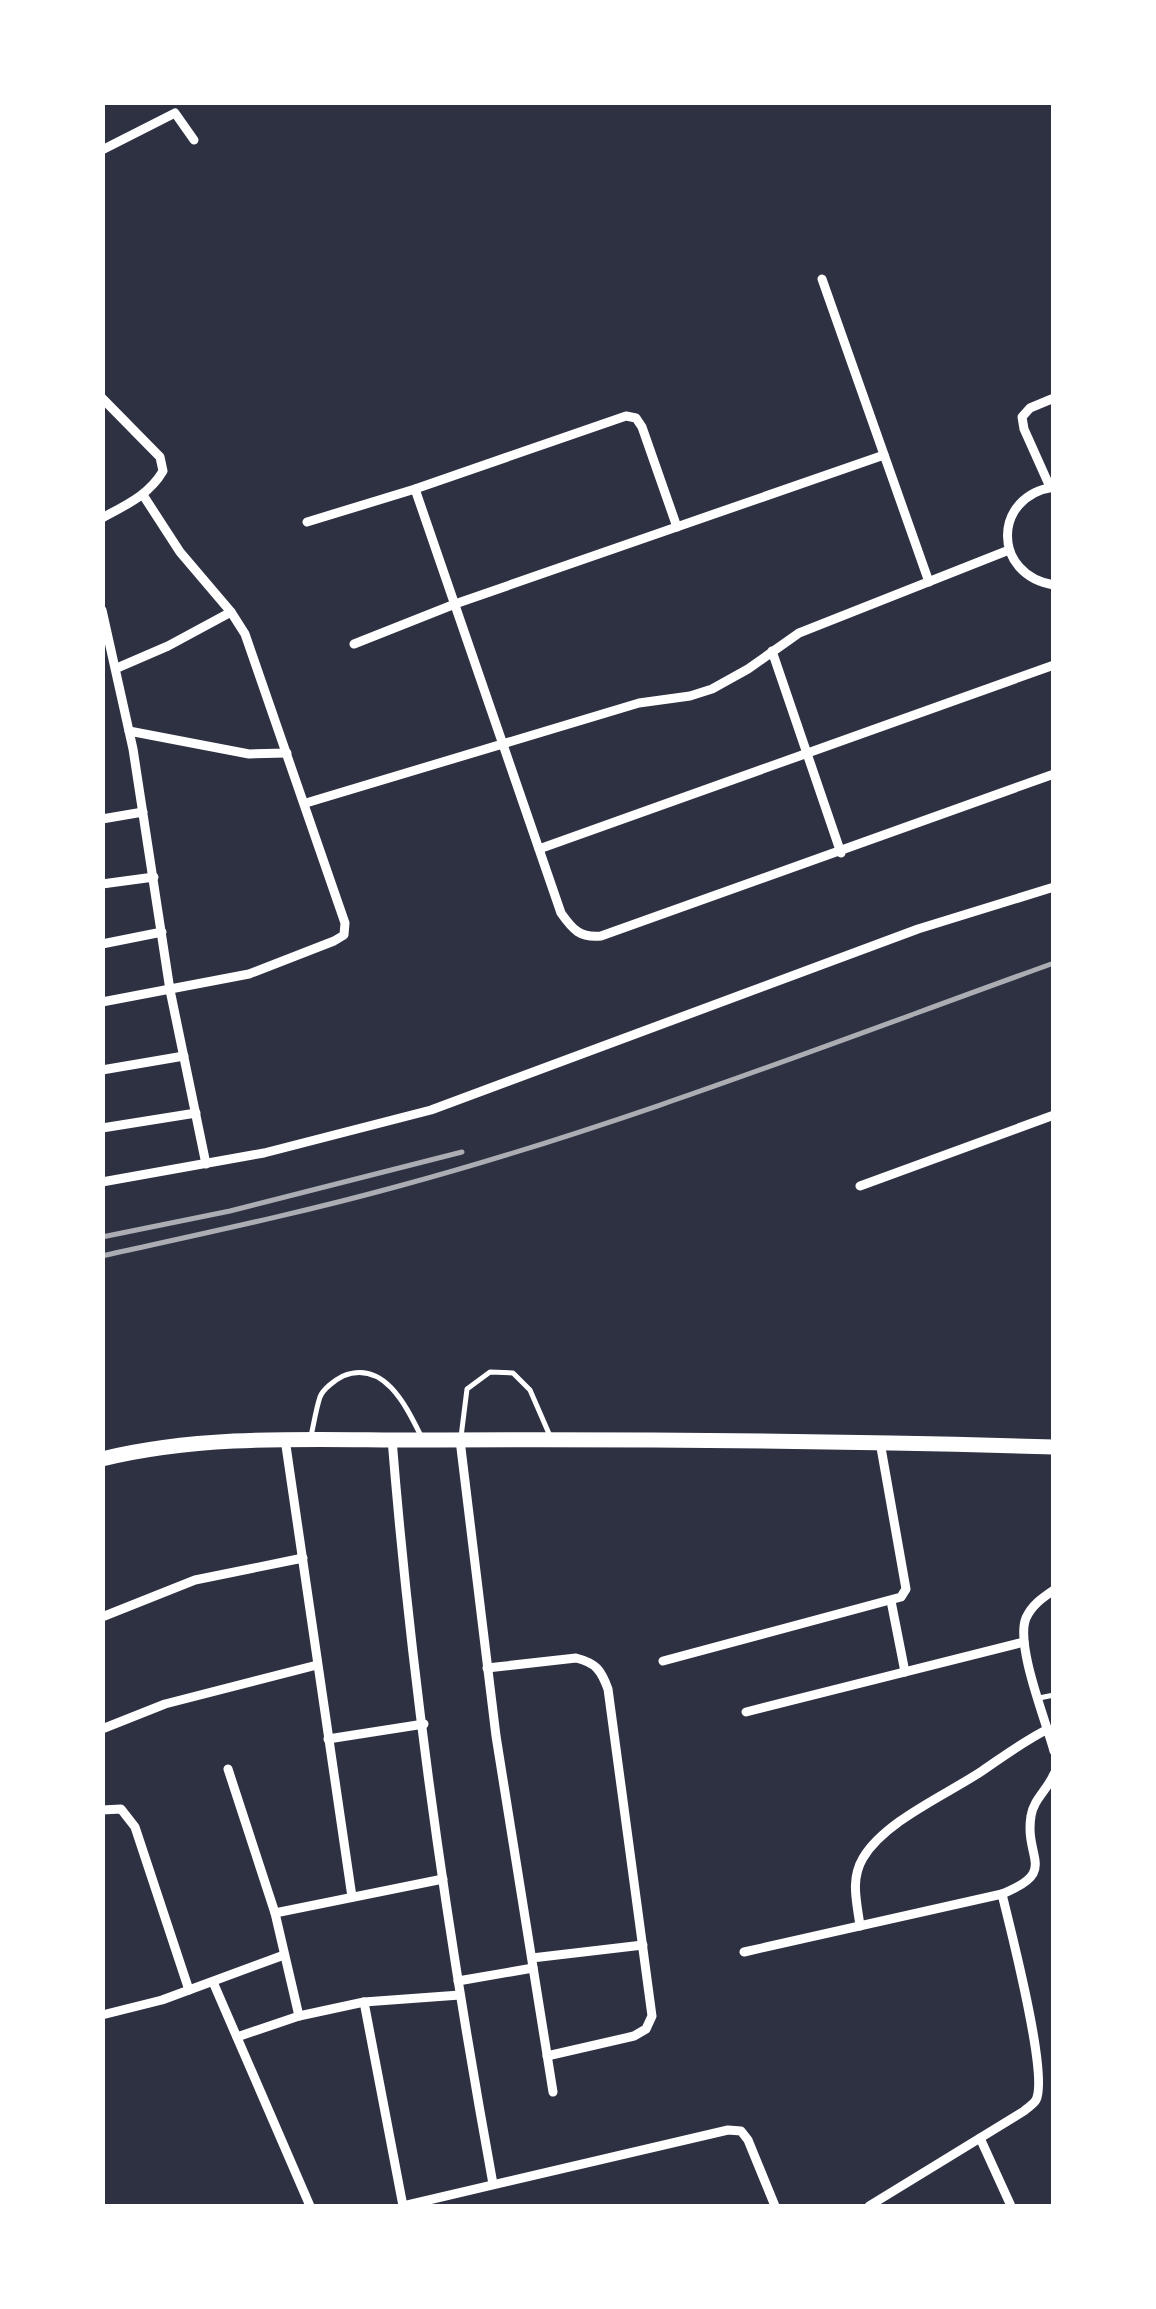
<svg xmlns="http://www.w3.org/2000/svg" width="1156" height="2309" font-family="'Asap Condensed',sans-serif">
  <style>
    .lines { fill: none; stroke-linecap: round; stroke-linejoin: round }
    .service { stroke: #fff; stroke-width: 5 }
    .minor { stroke: #fff; stroke-width: 9 }
    .trunk { stroke: #fff; stroke-width: 15 }
    .rail { stroke: #abadb3; stroke-width: 5 }
  </style>
  <rect width="100%" height="100%" fill="#2d3142"/>
  <g class="lines">
    <g class="service">
      <path d="M311,1436C314,1423 316,1409 320,1397C323,1389 335,1380 343,1376C385,1359 407,1408 422,1438"/>
      <polyline points="461,1437 467,1389 490,1372 513,1373 530,1390 550,1436"/>
      <polyline points="1039,1698 1054,1695"/>
    </g>
    <g class="minor">
      <polyline points="102,150 175,113 194,140"/>
      <polyline points="822,279 929,582"/>
      <path d="M102,398L160,457L163,471C149,495 126,505 102,518"/>
      <polyline points="1050,487 1024,429 1022,417 1030,408 1054,398"/>
      <path d="M1054,487C992,496 992,575 1054,585"/>
      <path d="M415,489L561,913C573,930 580,938 601,936L1054,774"/>
      <polyline points="307,522 415,489 626,416 636,418 642,427 677,527"/>
      <polyline points="102,610 133,749 170,990 206,1164"/>
      <polyline points="354,644 455,604 884,455"/>
      <polyline points="772,651 841,853"/>
      <polyline points="117,668 168,646 231,612"/>
      <polyline points="129,731 249,754 287,753"/>
      <polyline points="306,803 639,703 690,696 712,689 748,669 799,633 1009,550"/>
      <polyline points="102,819 143,812"/>
      <polyline points="539,849 1054,665"/>
      <polyline points="102,884 154,877"/>
      <polyline points="102,944 162,932"/>
      <polyline points="102,1002 249,974 334,941 344,935 345,923 245,634 231,612 180,552 143,495"/>
      <polyline points="102,1070 184,1056"/>
      <polyline points="102,1128 196,1113"/>
      <polyline points="102,1182 264,1153 431,1110 918,929 1054,887"/>
      <polyline points="860,1186 1054,1115"/>
      <polyline points="285,1439 352,1897"/>
      <path d="M392,1439C412,1689 448,1938 493,2184"/>
      <polyline points="460,1440 496,1736 553,2092"/>
      <path d="M1054,1590C1042,1598 1032,1605 1026,1618C1015,1645 1046,1721 1054,1751"/>
      <polyline points="891,1601 905,1672"/>
      <polyline points="102,1617 195,1580 303,1558"/>
      <polyline points="663,1661 901,1597 906,1589 880,1442"/>
      <path d="M487,1668L576,1658C596,1663 601,1670 608,1689L652,2016L646,2029L634,2036L547,2056"/>
      <polyline points="746,1712 1024,1642"/>
      <polyline points="102,1729 165,1704 317,1665"/>
      <polyline points="328,1739 424,1724"/>
      <polyline points="228,1769 275,1913 299,2016"/>
      <polyline points="102,1810 121,1809 135,1827 189,1990"/>
      <polyline points="275,1913 443,1879"/>
      <path d="M860,1926C857,1902 850,1880 863,1858C885,1821 946,1795 982,1771C1004,1756 1024,1741 1048,1729"/>
      <path d="M744,1952L1002,1894C1059,1871 1024,1859 1031,1816C1033,1800 1048,1789 1054,1774"/>
      <polyline points="532,1958 643,1945"/>
      <polyline points="458,1981 533,1968"/>
      <polyline points="213,1982 310,2206"/>
      <polyline points="364,2002 403,2206"/>
      <polyline points="102,2015 162,2000 284,1955"/>
      <polyline points="237,2037 299,2016 364,2002 460,1995"/>
      <polyline points="980,2138 1011,2206"/>
      <polyline points="403,2206 728,2130 741,2131 748,2140 775,2206"/>
      <path d="M869,2206L1024,2111C1028,2107 1033,2105 1036,2100C1049,2075 1010,1928 1002,1894"/>
    </g>
    <path class="trunk" d="M102,1459C213,1432 328,1441 441,1440C645,1439 849,1441 1054,1447"/>
    <g class="rail">
      <polyline points="102,1237 230,1211 462,1152"/>
      <path d="M102,1256C201,1234 301,1213 399,1186C621,1126 837,1041 1054,963"/>
    </g>
  </g>
  <rect width="1156" height="2309" fill="none" stroke="#ffffff" stroke-width="210"/>
</svg>
